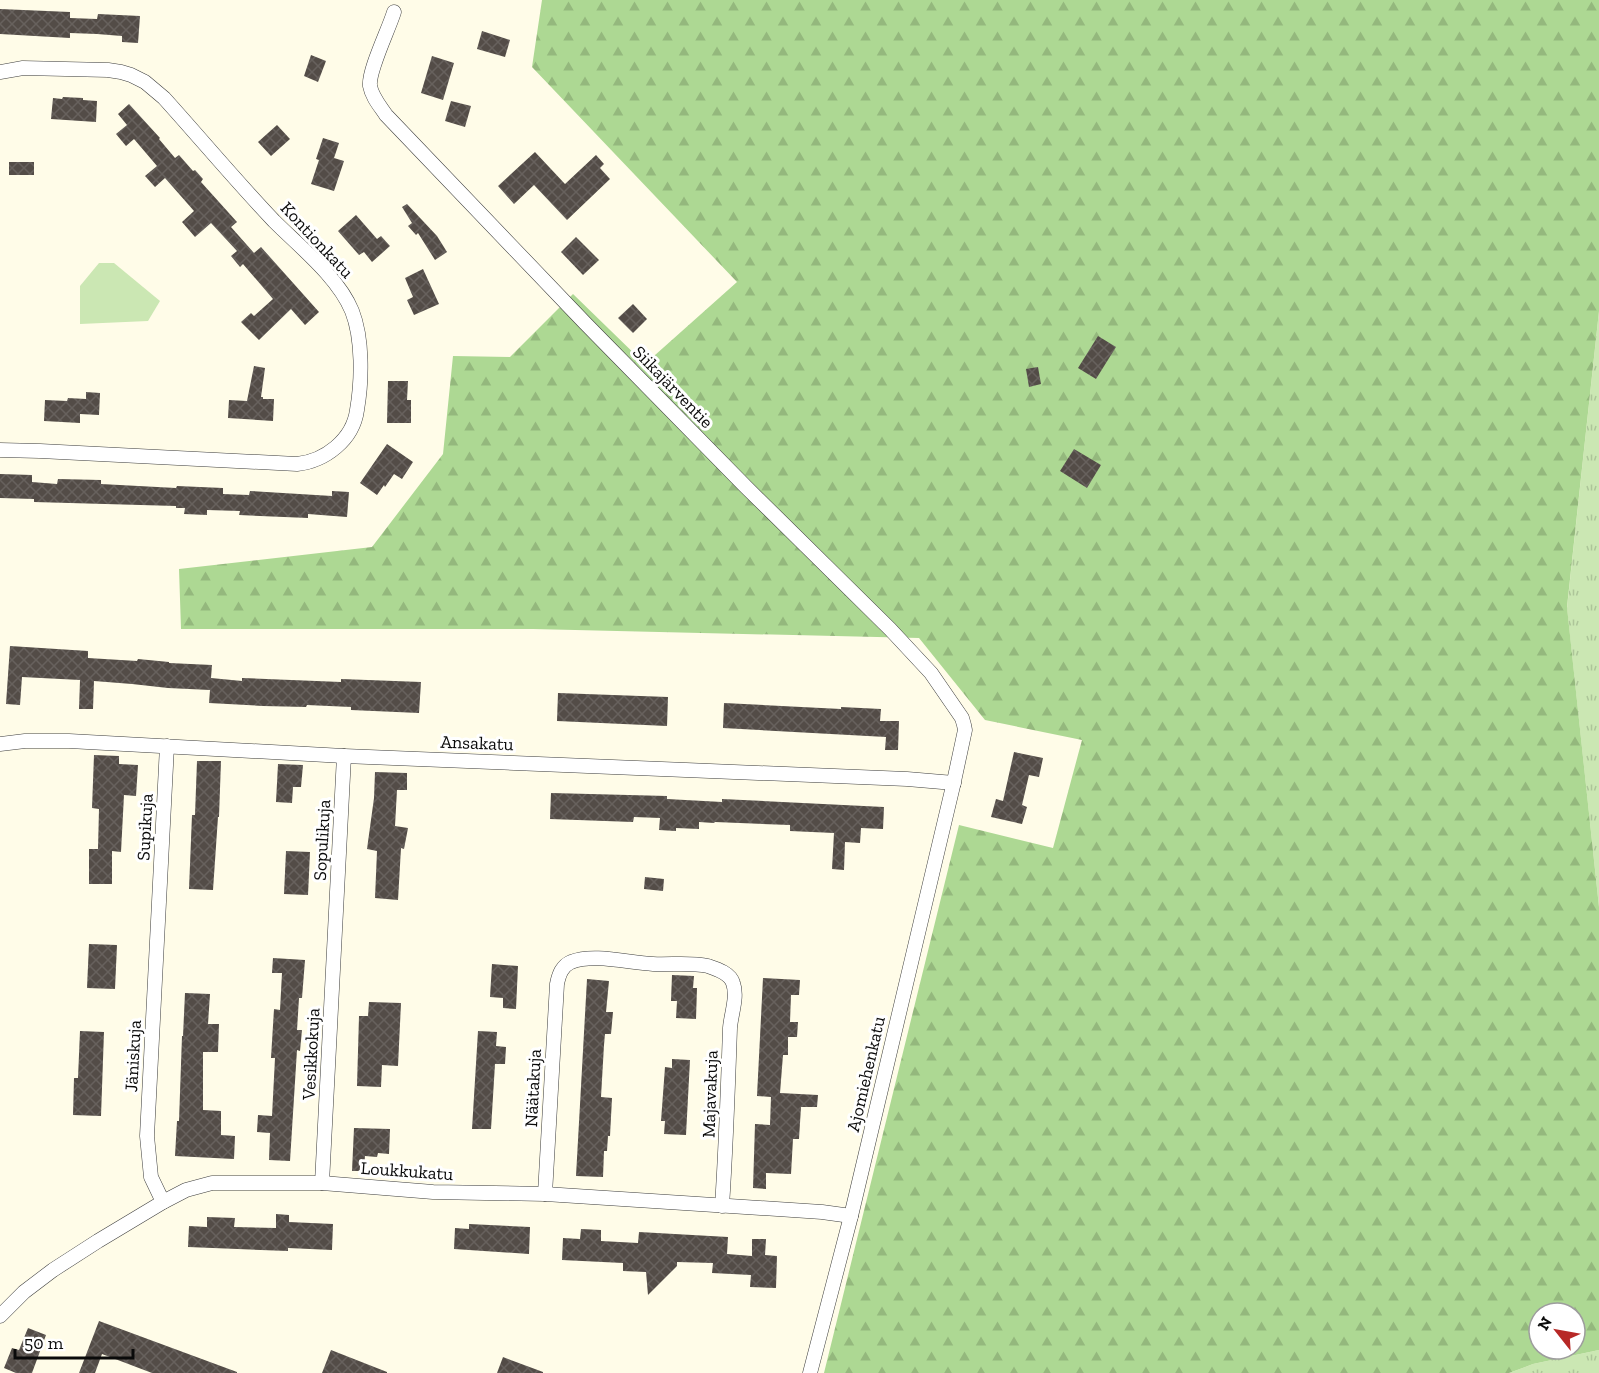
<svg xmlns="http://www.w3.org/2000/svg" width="1599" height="1373" font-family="'Zilla Slab',serif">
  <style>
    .grass { fill: url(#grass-tufts) }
    .forest { fill: url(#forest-firs); fill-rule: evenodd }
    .park { fill: #cbe7b3 }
    .building { fill: url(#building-cross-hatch) }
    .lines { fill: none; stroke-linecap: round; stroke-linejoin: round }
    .street-casing { stroke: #3d3d3d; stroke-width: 15 }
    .street { stroke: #fff; stroke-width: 14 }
    .labels { text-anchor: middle; stroke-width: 6; stroke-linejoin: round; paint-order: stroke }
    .street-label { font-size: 18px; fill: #0a0a0a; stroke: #fff }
  </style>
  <defs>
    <pattern id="grass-tufts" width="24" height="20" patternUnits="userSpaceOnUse" patternTransform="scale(1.5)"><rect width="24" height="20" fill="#cbe7b3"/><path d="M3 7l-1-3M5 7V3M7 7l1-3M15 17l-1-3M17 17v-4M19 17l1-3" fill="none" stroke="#adc599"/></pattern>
    <pattern id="forest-firs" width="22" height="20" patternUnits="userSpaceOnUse" patternTransform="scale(1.5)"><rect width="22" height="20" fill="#add893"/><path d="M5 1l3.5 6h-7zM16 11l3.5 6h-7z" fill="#94b87d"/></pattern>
    <pattern id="building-cross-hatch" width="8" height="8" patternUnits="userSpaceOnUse" patternTransform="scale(1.5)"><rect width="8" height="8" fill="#534c47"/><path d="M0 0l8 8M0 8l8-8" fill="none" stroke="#67615d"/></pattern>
  </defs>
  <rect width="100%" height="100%" fill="#fffce8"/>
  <g class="grass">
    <polygon points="1599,311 1599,907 1567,608"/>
    <polygon points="1599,1350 1599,1373 1509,1373 1533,1364"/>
  </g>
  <path class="forest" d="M542,0H1599V311L1567,607L1599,907V1350L1533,1364L1509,1373H824L959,825L1053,848L1082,740L985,720L919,638L533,629H181L179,569L372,547L443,454L453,356L510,357L573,294L645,364L737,282L532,67ZM1539,1313H1575V1349H1539Z"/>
  <polygon class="park" points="99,263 114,263 160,301 148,321 80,324 80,286"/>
  <g class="building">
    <polygon points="0,9 70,12 70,18 97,19 98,14 140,16 138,43 122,42 122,36 97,34 70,33 70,38 0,34"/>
    <polygon points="482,31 510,40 505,57 477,49"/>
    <polygon points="311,55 326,61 318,82 304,76"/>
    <polygon points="432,56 454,63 443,100 421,93"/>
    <polygon points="63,97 83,98 83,100 97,101 96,122 51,119 53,98 62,99"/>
    <polygon points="451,101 471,106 465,127 445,121"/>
    <polygon points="129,104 160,138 159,139 175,158 179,155 193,171 195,170 203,179 201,182 237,222 231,227 254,253 261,247 319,312 305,325 291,309 259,340 241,322 251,313 254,316 273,299 243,264 240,267 231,256 237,251 211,223 195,237 182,222 194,211 165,178 155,187 145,176 157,166 134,139 126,146 116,134 127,125 118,114"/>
    <polygon points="277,125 290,139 271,156 258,142"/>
    <polygon points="323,138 339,143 334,158 344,161 334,191 311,184 319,160 316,159"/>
    <polygon points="535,152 565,184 596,155 604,164 600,168 610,179 567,220 534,185 514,204 498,186"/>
    <rect x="9" y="162" width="25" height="13"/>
    <polygon points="407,204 437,236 447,252 435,260 418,233 416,235 408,226 412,223 402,207"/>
    <polygon points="356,215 377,239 381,236 390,246 372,262 364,252 359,255 338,231"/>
    <polygon points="576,237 599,260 583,275 561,252"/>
    <polygon points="423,269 439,304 414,315 407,300 413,297 405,278"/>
    <polygon points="633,304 647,319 633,333 618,318"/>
    <polygon points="1098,336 1116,347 1096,379 1078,368"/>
    <polygon points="254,366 265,368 261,397 263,397 263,399 274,399 273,421 228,418 229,400 247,401"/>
    <polygon points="1038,367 1041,384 1029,387 1026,369"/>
    <polygon points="388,381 408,381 407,400 411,400 411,423 387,423"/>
    <polygon points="86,392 100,393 99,415 80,414 80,423 44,421 45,400 67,401 68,398 86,399"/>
    <polygon points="387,444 413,462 402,479 394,474 385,487 384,485 377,495 360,483"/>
    <polygon points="1074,449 1101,465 1087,488 1060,471"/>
    <polygon points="0,474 32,475 32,482 57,484 58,479 101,480 101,484 176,488 177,486 223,488 223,494 249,495 250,491 332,496 332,491 349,492 347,517 308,514 308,518 239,515 240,511 207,510 207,515 184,514 185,508 176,508 176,506 34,502 34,499 0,498"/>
    <polygon points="10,646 88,651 88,658 137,661 138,659 169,662 169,663 212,665 211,678 242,681 242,678 341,682 341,679 421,682 419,713 351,710 351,707 307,705 306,707 263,706 209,703 210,690 168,688 132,684 94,681 93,709 79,709 80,680 22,677 20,705 6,704"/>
    <polygon points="558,693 668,697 667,726 557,721"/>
    <polygon points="724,703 841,709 841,707 881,709 880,721 899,721 898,750 885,750 886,737 723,728"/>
    <polygon points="1014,752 1043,758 1039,777 1029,775 1022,805 1027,807 1022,824 991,817 996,799 1003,801"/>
    <polygon points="94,755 119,756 119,764 138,765 136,796 124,795 121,852 112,851 112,884 89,884 89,849 98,849 99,809 92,808"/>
    <polygon points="197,761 221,761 219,817 218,817 213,890 189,889 192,815 195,815"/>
    <polygon points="278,764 303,765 301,787 293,787 292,803 276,802"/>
    <polygon points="375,772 407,773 407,790 397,790 395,826 408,828 404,849 401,848 398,900 375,898 377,851 367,849 374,798"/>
    <polygon points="551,793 667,796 667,799 722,802 722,799 884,807 883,829 861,828 860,843 845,842 844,870 832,869 834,833 790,831 790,825 715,822 714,823 699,822 699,829 676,828 676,831 659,830 660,818 634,817 633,822 550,819"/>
    <polygon points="286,851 310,852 308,895 284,894"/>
    <polygon points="645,877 664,879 663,891 644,889"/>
    <polygon points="89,944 117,945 115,989 87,988"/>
    <polygon points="273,958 305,960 302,998 299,998 297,1030 302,1030 300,1051 297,1050 290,1161 269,1160 270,1133 257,1132 258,1115 272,1116 275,1058 271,1058 274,1009 280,1010 282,973 272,973"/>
    <polygon points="492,964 518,966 516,1009 503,1008 503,998 490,997"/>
    <polygon points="672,975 694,976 693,988 697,988 696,1019 676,1018 677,1001 671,1001"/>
    <polygon points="763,978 800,980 799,995 791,995 790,1022 798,1022 797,1037 788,1037 788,1055 783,1055 780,1093 818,1095 817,1107 801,1107 799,1139 793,1139 791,1174 766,1173 766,1189 753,1188 755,1124 770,1125 771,1097 757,1096"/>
    <polygon points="587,979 609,981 606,1012 613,1012 611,1034 605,1034 604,1045 601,1097 612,1098 610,1136 608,1136 607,1151 604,1151 603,1177 576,1176"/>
    <polygon points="185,993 210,994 208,1024 219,1024 218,1052 203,1052 203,1110 221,1111 221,1135 235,1136 234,1159 175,1156 177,1121 179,1121 182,1036 183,1036"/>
    <polygon points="369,1002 401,1003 398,1066 382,1065 381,1087 357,1086 359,1016 368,1016"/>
    <polygon points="80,1031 104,1032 101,1116 73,1115 74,1078 78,1078"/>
    <polygon points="478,1031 497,1032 496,1046 506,1047 505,1064 495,1064 491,1129 472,1129"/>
    <polygon points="672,1059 690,1060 686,1135 664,1134 665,1121 661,1121 665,1067 672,1068"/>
    <polygon points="354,1128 390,1129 389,1154 378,1153 377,1157 365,1156 364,1171 352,1171"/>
    <polygon points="276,1214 289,1215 289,1222 333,1224 332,1250 288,1248 288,1251 188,1247 189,1226 207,1227 207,1217 235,1218 234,1227 276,1228"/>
    <polygon points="469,1224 530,1227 529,1254 454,1249 455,1228 469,1229"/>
    <polygon points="581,1229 601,1230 601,1241 638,1243 639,1232 728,1237 727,1254 752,1256 752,1239 766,1239 765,1255 777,1256 776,1288 750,1287 751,1275 712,1273 713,1263 677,1262 677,1266 648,1295 646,1272 623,1271 623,1263 562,1260 563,1238 580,1239"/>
    <polygon points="99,1321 237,1372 237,1373 152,1373 102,1354 95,1373 79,1373"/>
    <polygon points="28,1328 46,1335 32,1373 16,1373 4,1368 12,1348 19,1350"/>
    <polygon points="331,1350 387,1372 387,1373 322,1373"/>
    <polygon points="503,1357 543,1372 543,1373 497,1373"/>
  </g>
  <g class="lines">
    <g class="street-casing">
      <g id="street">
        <path d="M394,12C389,29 368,71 370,86C372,97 380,106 386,115L585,323L745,486L890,629L931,673L962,718L964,725L965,730L953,786L851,1216L810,1373"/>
        <path d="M0,72L23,68L108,70L121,72L131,75L145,82L164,98C201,139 236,181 274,221C300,247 338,277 352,311C363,339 362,381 357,410C353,440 325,461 297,464L40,451L0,450"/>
        <polyline points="0,744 25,741 69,741 344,756 907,779 954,783"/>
        <polyline points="322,1183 344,756"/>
        <path d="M545,1194L557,984C559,974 562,966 571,962C594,953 629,963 653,964C671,965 690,962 708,966C717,969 730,973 733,983C738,997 731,1014 730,1028C728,1088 726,1147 722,1206"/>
        <polyline points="163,1202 151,1177 147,1136 167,746"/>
        <polyline points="0,1316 24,1292 53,1270 98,1241 163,1202 186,1190 212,1183 322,1183 433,1192 545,1194 822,1212 851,1216"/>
      </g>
    </g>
    <use href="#street" class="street"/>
  </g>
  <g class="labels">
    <g class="street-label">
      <text transform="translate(317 240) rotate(47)" y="6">Kontionkatu</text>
      <text transform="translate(673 387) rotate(46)" y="6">Siikajärventie</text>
      <text transform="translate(477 743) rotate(2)" y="6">Ansakatu</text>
      <text transform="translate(145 827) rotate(-87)" y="6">Supikuja</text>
      <text transform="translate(322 840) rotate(-87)" y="6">Sopulikuja</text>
      <text transform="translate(311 1054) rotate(-87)" y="6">Vesikkokuja</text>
      <text transform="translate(133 1056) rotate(-87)" y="6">Jäniskuja</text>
      <text transform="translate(866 1074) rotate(-77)" y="6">Ajomiehenkatu</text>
      <text transform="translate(533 1088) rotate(-87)" y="6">Näätakuja</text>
      <text transform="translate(710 1094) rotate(-88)" y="6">Majavakuja</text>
      <text transform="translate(407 1171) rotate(4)" y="6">Loukkukatu</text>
    </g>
  </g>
  <g transform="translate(1557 1331) rotate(301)"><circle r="28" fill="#ffffff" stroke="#9d9d9d" stroke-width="1.5"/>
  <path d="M0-4.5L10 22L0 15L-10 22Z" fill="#b72826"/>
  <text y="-9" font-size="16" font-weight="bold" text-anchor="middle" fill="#0a0a0a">N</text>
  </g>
  <path d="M15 1349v9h118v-9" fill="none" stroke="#0a0a0a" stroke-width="3"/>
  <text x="24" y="1349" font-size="18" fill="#0a0a0a" stroke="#ffffff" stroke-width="4.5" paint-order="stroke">50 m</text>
</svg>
